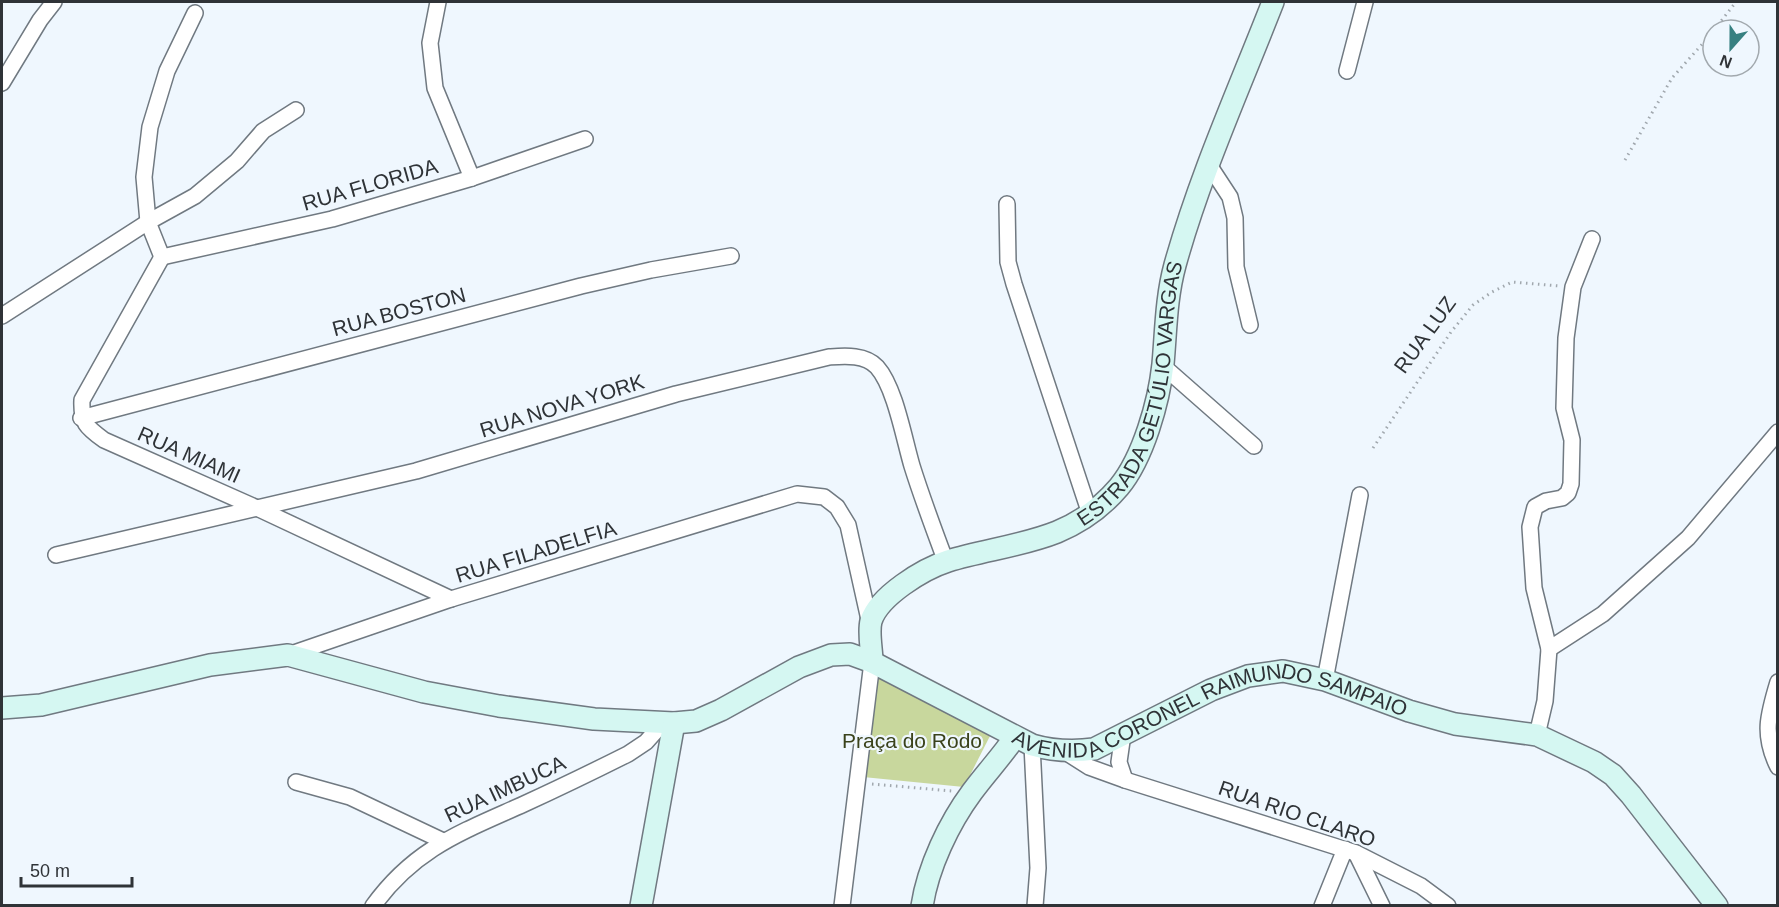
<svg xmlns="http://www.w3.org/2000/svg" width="1779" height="907" font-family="Helvetica,sans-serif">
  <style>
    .green { fill: #c8d79d }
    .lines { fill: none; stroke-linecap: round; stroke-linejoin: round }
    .minor-casing { stroke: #707981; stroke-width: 18 }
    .secondary-casing { stroke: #707981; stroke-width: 24 }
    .path { stroke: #a1a8ae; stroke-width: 3; stroke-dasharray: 1.5 4.5; stroke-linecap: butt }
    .minor { stroke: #fff; stroke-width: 15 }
    .secondary { stroke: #d5f7f2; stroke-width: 21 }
    .labels { text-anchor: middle; stroke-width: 4.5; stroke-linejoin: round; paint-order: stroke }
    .street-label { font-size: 21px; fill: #2f3337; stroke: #eff7fe }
    .park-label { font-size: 21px; fill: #3a421b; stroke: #eff7fe }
  </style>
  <rect width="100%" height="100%" fill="#eff7fe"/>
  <polygon class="green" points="878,677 991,734 964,787 863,777"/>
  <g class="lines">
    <g class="minor-casing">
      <g id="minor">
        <polyline points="438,2 430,43 435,88 472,178"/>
        <polyline points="1347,71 1365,2"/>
        <polyline points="2,83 40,20 54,2"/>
        <polyline points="1209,165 1230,197 1235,218 1236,267 1250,325"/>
        <polyline points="1007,204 1008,262 1014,284 1090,514"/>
        <path d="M162,257L82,400C81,423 86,427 104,440L257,508L451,599"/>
        <polyline points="162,257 332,219 472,178 585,139"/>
        <polyline points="162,257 148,222 144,177 150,127 167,71 195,13"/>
        <polyline points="2,316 148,222 195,196 237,161 263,131 296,110"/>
        <polyline points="1163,366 1254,446"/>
        <polyline points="81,418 581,286 651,270 731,256"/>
        <path d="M56,555L416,471L676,394L829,357C844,356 865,354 877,367C895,387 904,439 912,466C922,498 934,530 946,562"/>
        <polyline points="1549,649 1603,614 1688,538 1778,432"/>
        <polyline points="288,655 451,599 797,494 824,497 837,507 848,525 870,624"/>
        <polyline points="1325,680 1360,495"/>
        <path d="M1778,682C1768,715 1762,735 1778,767"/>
        <polyline points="1123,734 1119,762 1125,780"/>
        <polyline points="1537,735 1545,701 1549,649 1534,588 1530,527 1535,507 1546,501 1562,498 1568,493 1571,484 1572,440 1564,408 1566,338 1573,287 1592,239"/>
        <polyline points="1032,745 1038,868 1035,906"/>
        <polyline points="1064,751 1089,767 1125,780 1356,853 1421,886 1448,906"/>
        <polyline points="296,782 350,797 443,841"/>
        <polyline points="1356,853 1382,906"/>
        <path d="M373,906C415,848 462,832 524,804C559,788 594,771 628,754L646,742L663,723"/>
        <polyline points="842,906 872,662"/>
        <polyline points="1322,906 1345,849"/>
      </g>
    </g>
    <g class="secondary-casing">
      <g id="secondary">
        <path id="s1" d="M872,662C872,650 868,633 871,621C879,596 923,569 948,561C984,550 1022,546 1057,532C1081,522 1102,507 1119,487C1143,458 1159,402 1163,364C1166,331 1166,298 1175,265C1200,175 1239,89 1273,2"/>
        <path id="s2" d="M2,708L41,705L210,665L288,655L424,692L499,706L594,719L674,723L696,721L721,710L799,667L831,655L850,654L872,662L1032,745C1053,751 1073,752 1094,749L1211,690L1248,676L1283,671L1325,680L1409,711L1455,724L1537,735L1594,762L1613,775L1631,795L1717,906"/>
        <polyline points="641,906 674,723"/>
        <path d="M922,906C928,867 949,823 972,792C986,773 1002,756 1015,737"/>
      </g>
    </g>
    <g class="path">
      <polyline points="1714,30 1736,2"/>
      <polyline points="1625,160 1672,78 1713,32"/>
      <polyline points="1373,448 1451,332 1473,305 1492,292 1512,282 1559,286"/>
      <polyline points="872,784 952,791"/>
    </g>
    <use href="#minor" class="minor"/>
    <use href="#secondary" class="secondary"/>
  </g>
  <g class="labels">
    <g class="street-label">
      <text transform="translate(370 185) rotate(-16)" y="7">RUA FLORIDA</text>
      <text transform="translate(399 312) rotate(-15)" y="7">RUA BOSTON</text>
      <text transform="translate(1425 335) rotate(-54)" y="7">RUA LUZ</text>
      <text dy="7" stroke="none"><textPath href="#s1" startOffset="423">ESTRADA GETÚLIO VARGAS</textPath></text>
      <text transform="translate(562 406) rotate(-17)" y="7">RUA NOVA YORK</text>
      <text transform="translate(189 455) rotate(24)" y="7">RUA MIAMI</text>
      <text transform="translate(536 552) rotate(-17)" y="7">RUA FILADELFIA</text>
      <text dy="7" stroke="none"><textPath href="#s2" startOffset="1269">AVENIDA CORONEL RAIMUNDO SAMPAIO</textPath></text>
      <text transform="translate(505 789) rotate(-25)" y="7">RUA IMBUCA</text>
      <text transform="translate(1297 814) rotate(19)" y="7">RUA RIO CLARO</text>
    </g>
    <g class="park-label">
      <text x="912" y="748">Praça do Rodo</text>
    </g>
  </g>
  <rect width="1779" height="907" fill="none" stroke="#2f3337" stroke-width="6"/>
  <g transform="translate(1731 48) rotate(201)"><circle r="28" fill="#eff7fe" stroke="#a2a9ae" stroke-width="1.5"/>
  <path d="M0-4.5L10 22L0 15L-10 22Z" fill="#378081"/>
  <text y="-9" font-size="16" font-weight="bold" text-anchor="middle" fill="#2f3337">N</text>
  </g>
  <path d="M21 877v9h111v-9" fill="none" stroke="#2f3337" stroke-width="3"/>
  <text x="30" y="877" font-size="18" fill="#2f3337" stroke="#eff7fe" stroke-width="4.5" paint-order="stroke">50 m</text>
</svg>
